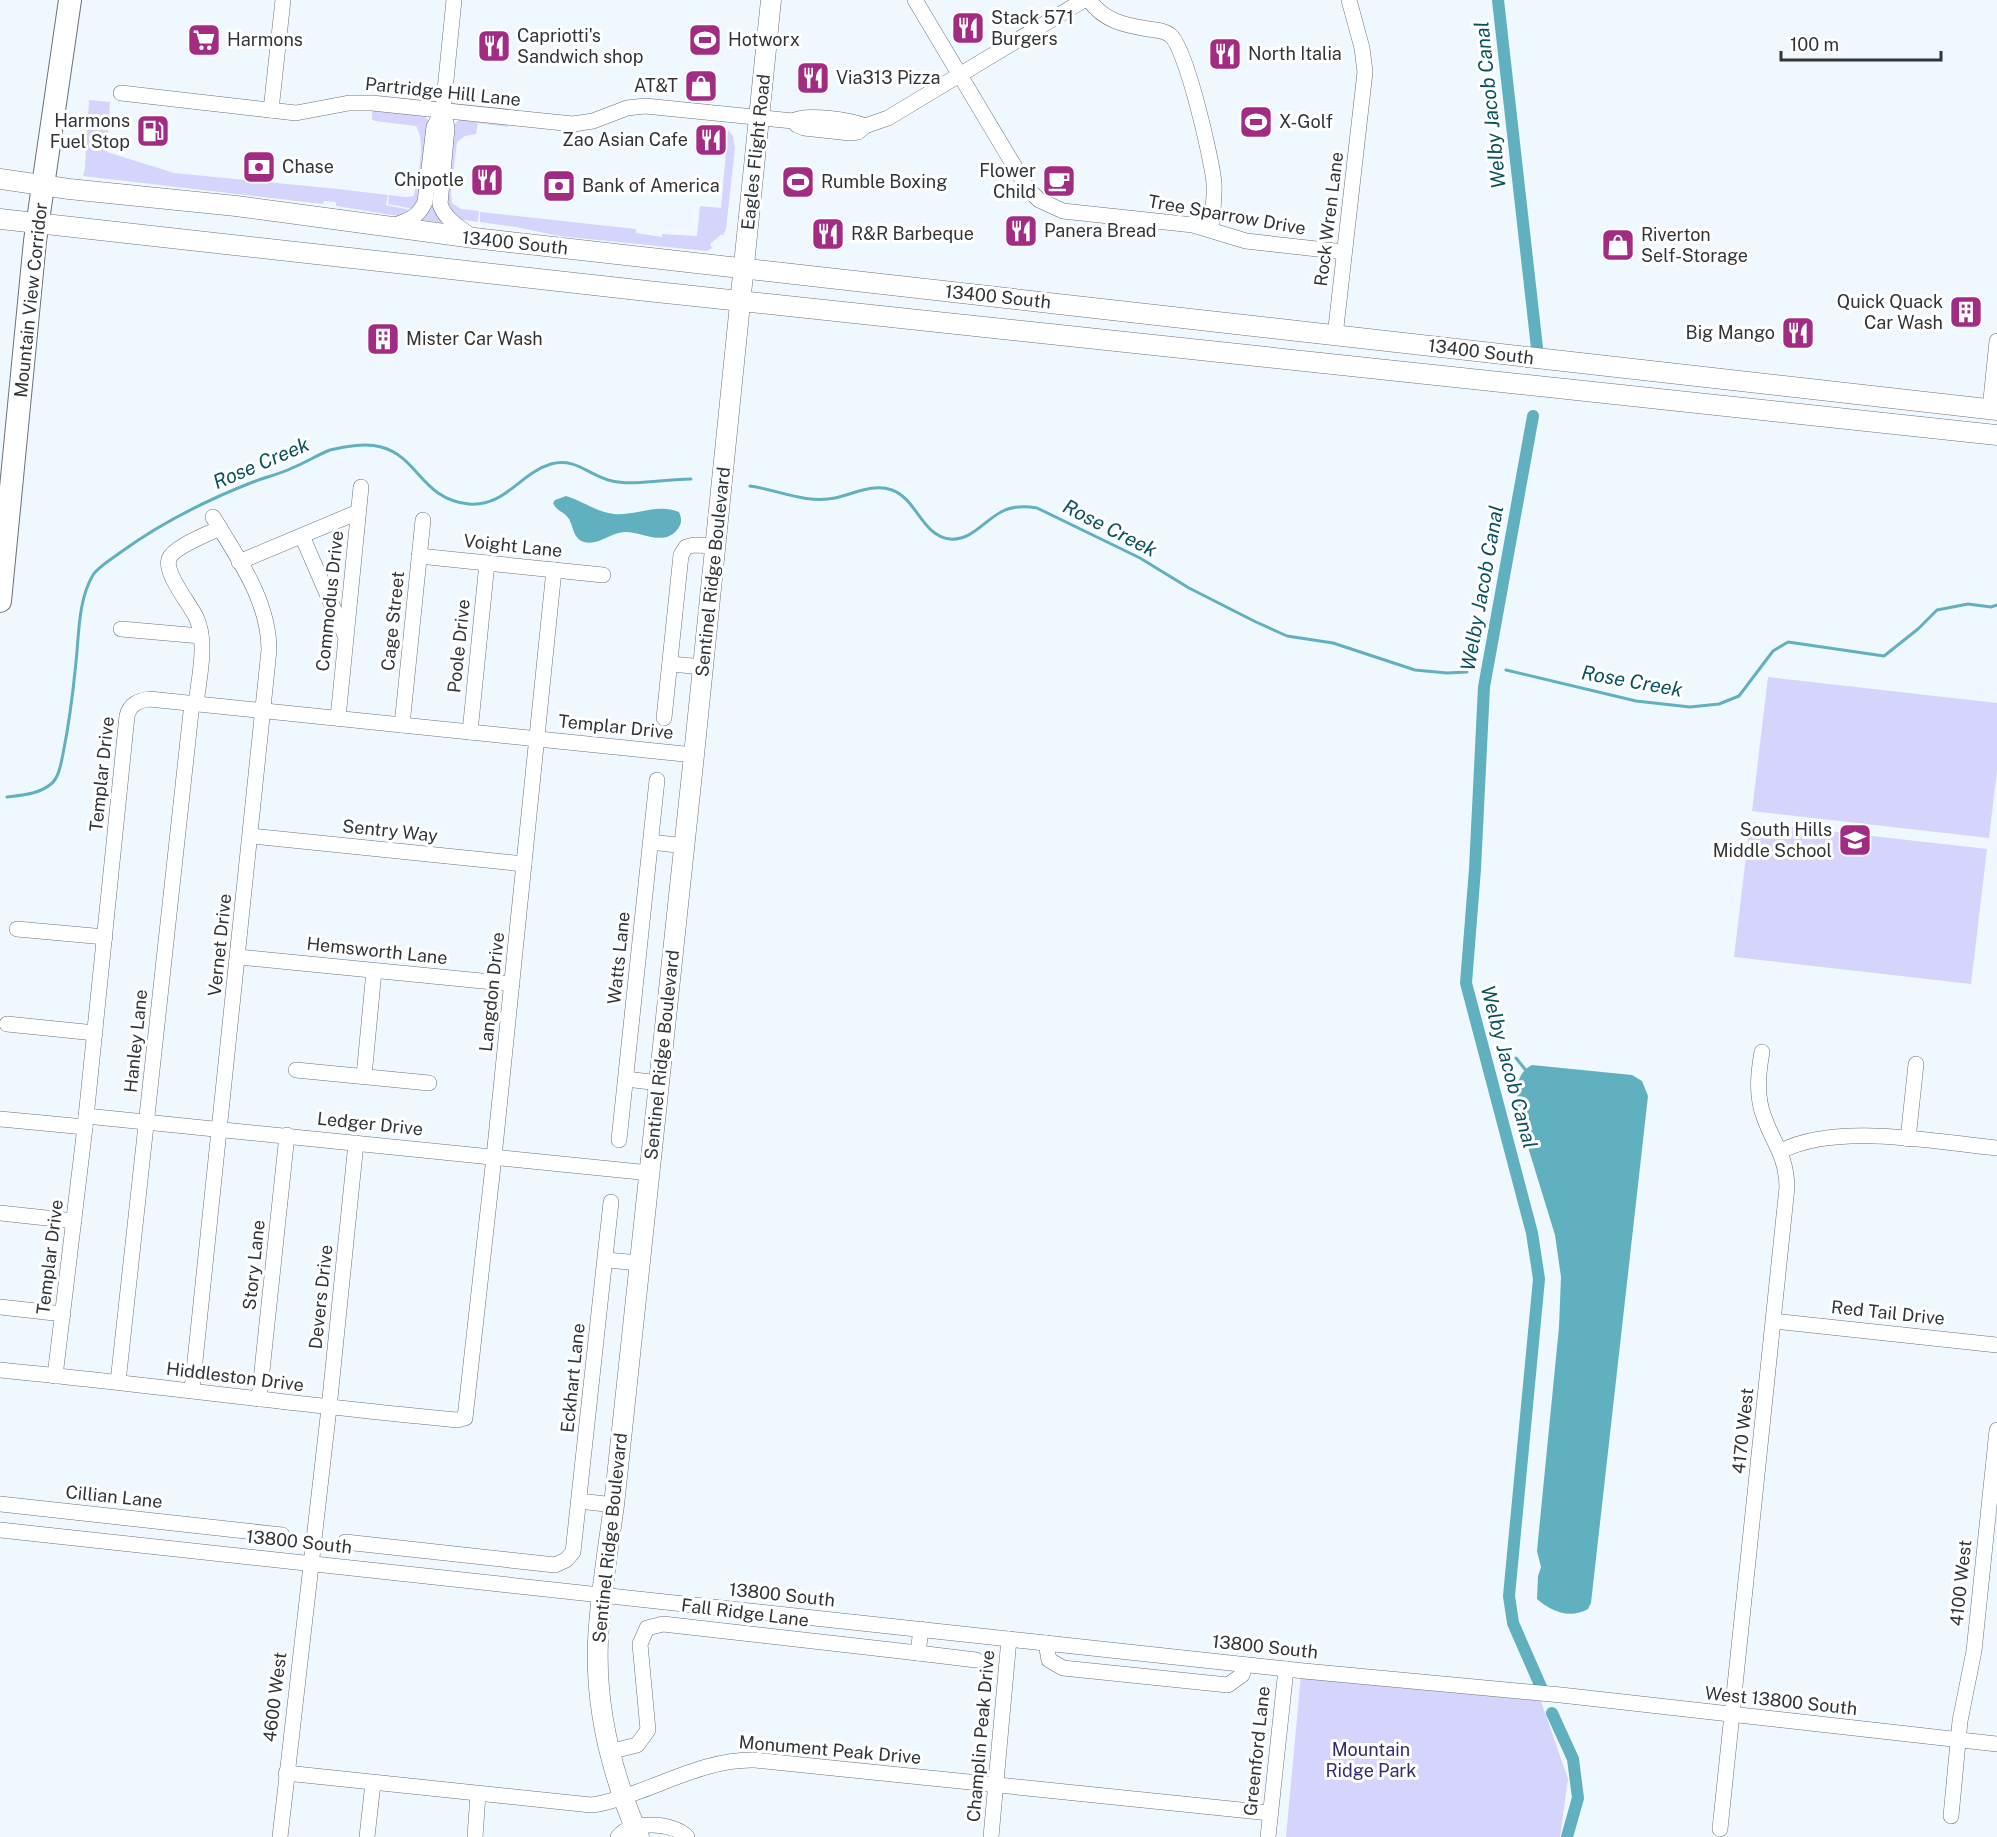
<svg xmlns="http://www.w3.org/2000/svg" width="1997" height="1837" font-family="'Public Sans',sans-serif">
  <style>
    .green { fill: #d4d4fd }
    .water { fill: #60b0c0 }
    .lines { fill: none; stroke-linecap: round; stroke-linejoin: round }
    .stream { stroke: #60b0c0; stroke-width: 3 }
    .canal { stroke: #60b0c0; stroke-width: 12 }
    .minor-casing { stroke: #6a727a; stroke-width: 16 }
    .major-casing { stroke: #6a727a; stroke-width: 21 }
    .highway-casing { stroke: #6a727a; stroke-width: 24 }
    .minor { stroke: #fff; stroke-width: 15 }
    .major { stroke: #fff; stroke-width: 20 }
    .highway { stroke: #fff; stroke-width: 22 }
    .labels { text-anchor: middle; stroke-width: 6; stroke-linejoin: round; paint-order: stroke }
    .poi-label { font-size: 18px; fill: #313538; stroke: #fff; text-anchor: start }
    .street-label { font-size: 18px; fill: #313538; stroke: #fff }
    .park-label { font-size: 18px; fill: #352b6e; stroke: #fff }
    .water-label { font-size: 20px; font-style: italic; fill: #08515d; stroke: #fff }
  </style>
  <rect width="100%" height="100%" fill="#f0f8ff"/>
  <g class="green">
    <polygon points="89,100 110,102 107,152 174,173 338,189 388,195 386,205 416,211 404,217 336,206 336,202 324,201 323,204 83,176 85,168"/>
    <path d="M375,109L423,115L430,122L419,203L414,209L388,204L389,195L406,197L414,196C417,175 427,145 416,126L375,121L372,119V112Z"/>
    <polygon points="460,119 506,123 508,127 478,123 476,134 465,136 457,142 451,192 452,203 461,209 479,211 478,222 458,219 446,210 451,127"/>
    <polygon points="437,129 444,223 420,220"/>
    <polygon points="728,130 733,136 735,148 726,229 723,236 722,234 710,244 712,248 707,251 559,236 516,227 480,222 480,212 636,229 636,233 662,237 662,234 697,236 700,206 721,208"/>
    <polygon points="1768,677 1997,703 1997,770 1989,838 1752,811"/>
    <polygon points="1750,822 1987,849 1971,984 1734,957"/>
    <polygon points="1301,1675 1541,1701 1568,1779 1560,1837 1286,1837"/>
  </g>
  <g class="water">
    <path d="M566,496C583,501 596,512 614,514C636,516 657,503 679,512C682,519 682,524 677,530C663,547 641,531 624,532C610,533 598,546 584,542C573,538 574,528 569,519C565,512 557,512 553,503L555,500Z"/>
    <path d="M1532,1065L1632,1075L1642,1081L1648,1096L1591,1603L1588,1609C1570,1619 1552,1612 1537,1599L1538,1576L1541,1567L1537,1551L1559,1327L1561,1277L1555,1235L1520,1121C1517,1103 1511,1075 1532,1065Z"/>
  </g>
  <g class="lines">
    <g class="stream">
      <path d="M750,486C778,490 806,504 835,498C854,494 873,483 892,490C917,499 922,536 950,539C971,541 984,521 1001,512C1012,506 1025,506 1037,508L1140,558L1189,588L1256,622L1287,636L1333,643L1415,670L1447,673L1467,672"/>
      <polyline points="1506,670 1636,701 1690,707 1719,704 1739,696 1773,651 1788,642 1884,656 1918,629 1937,610 1968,604 1991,607 1997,605"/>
      <path d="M7,797C23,795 39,794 51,784C59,778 61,763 63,754C69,724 73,693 76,662C79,635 78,600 93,575C98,567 113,558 121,552C161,523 207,500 253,482C266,477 280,474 292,468C305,463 317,455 330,450C345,446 367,443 381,447C419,457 421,499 469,504C505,507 520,473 551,464C576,457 589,476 612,481C633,486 667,479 691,479"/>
      <polyline points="1516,1058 1528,1073"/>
    </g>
    <g class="canal">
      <polyline points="1498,0 1537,348"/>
      <polyline points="1533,416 1484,687 1475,869 1466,983 1532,1233 1539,1279 1509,1596 1513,1623 1541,1687"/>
      <polyline points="1552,1713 1573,1759 1578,1798 1567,1837"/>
    </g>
    <g class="minor-casing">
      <g id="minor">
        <path d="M454,0L443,110L447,128L440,204C445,220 461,228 474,238"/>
        <polyline points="915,0 1028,189 1039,200 1063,211 1193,225 1246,241 1344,252"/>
        <path d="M1089,0C1104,21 1124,25 1148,29C1156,30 1164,30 1170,35C1186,46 1212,160 1214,183C1215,199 1212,214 1211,229"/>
        <path d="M121,93L296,113L349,103H372L573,124L593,121L627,108L645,106L793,121C805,113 851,120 865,126"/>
        <polyline points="271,110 283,0"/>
        <polyline points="793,121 797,125 804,128 850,133 858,132 865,126 888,118 1084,0"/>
        <path d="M392,226C407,221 418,218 425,202L434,127L443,110"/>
        <polyline points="1335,336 1365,72 1362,48 1349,0"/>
        <polyline points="1990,409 1997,341"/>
        <polyline points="302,536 345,635"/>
        <polyline points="419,556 603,575"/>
        <polyline points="239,562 358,512"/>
        <polyline points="121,629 201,636"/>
        <polyline points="670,664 704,667"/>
        <path d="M196,704C199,677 208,642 196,617C189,603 164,573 169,559C173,547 208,534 220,528"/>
        <polyline points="338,718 361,487"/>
        <polyline points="664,718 681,555 686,547 694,545 716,546"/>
        <polyline points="402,725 423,520"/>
        <polyline points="470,732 487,563"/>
        <polyline points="251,836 524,864"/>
        <polyline points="651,842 685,846"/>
        <polyline points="17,929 105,937"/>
        <polyline points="239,957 512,984"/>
        <polyline points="7,1024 95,1033"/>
        <polyline points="296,1070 429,1083"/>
        <polyline points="364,1076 374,971"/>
        <polyline points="626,1079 659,1083"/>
        <polyline points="86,1116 650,1173"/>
        <polyline points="0,1119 85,1127"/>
        <polyline points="1908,1139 1916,1064"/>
        <polyline points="619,1140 657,780"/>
        <path d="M1781,1151C1837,1122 1935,1142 1997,1148"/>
        <polyline points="0,1213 74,1221"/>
        <polyline points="606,1260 640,1263"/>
        <polyline points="0,1307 63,1314"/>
        <polyline points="1774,1321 1997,1345"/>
        <path d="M0,1370C153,1385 304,1406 457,1420L465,1418L494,1157L554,570"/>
        <path d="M55,1376L85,1127L127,716C130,704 138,701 149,699L694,755"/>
        <polyline points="118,1382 192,703"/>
        <path d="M192,1390L269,650C269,601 238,558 213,517"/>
        <polyline points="259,1399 287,1135"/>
        <polyline points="579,1501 614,1505"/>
        <polyline points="0,1504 282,1535"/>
        <polyline points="0,1530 1304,1671 1561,1695 1997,1744"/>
        <polyline points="345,1542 555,1565 566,1560 573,1552 611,1202"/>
        <polyline points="1046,1643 1049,1660 1063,1668 1228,1685 1242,1675 1245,1665"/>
        <polyline points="918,1653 976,1660"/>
        <polyline points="609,1752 637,1745 648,1730 640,1644 647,1628 663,1624 918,1653 921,1629"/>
        <path d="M286,1773L591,1805C608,1803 624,1797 640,1791C678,1777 714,1759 755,1760L1270,1813"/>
        <polyline points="1951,1816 1960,1721 1974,1651 1997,1430"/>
        <path d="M1720,1829L1787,1187C1786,1155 1774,1145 1764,1117C1756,1096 1758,1074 1762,1052"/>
        <polyline points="280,1837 329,1408 356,1143"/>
        <polyline points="367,1837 373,1783"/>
        <polyline points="475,1837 478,1794"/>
        <path d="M618,1837C631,1820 674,1822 687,1837"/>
        <polyline points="991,1837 1009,1639"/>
        <polyline points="1268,1837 1286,1669"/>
      </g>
    </g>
    <g class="major-casing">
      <g id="major">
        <polyline points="0,179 69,189 236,206 474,238 1997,410"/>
        <polyline points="0,219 647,291 1997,435"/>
        <path d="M639,1837C612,1775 595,1709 598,1641C600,1596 608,1550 614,1505L694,755L771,0"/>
      </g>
    </g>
    <g class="highway-casing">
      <polyline id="highway" points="0,601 35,241 70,0"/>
    </g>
    <use href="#minor" class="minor"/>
    <use href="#major" class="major"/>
    <use href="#highway" class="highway"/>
  </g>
  <defs>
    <g id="restaurant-square" transform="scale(1.725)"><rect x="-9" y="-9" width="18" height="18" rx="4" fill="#a22b83" stroke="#fff"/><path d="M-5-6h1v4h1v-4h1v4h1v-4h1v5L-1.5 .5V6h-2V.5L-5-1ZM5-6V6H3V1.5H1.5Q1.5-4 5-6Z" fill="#fff"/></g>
    <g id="supermarket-square" transform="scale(1.725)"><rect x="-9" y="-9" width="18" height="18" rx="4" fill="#a22b83" stroke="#fff"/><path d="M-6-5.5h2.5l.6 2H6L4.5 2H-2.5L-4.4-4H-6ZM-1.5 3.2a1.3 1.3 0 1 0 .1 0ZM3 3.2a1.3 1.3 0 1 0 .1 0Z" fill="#fff"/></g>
    <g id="stadium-square" transform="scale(1.725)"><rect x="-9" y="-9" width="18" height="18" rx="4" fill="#a22b83" stroke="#fff"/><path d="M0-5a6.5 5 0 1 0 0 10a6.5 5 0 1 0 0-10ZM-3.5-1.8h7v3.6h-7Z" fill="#fff"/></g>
    <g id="shop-square" transform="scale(1.725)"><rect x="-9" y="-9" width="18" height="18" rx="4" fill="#a22b83" stroke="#fff"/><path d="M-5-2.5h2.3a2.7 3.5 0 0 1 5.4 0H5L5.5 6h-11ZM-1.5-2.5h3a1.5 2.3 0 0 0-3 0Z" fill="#fff"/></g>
    <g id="fuel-square" transform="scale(1.725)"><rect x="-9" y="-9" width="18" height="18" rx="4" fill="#a22b83" stroke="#fff"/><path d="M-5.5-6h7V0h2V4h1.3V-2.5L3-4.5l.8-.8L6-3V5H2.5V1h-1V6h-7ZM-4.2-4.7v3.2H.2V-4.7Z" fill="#fff"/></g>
    <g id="bank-square" transform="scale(1.725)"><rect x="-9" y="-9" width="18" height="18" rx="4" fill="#a22b83" stroke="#fff"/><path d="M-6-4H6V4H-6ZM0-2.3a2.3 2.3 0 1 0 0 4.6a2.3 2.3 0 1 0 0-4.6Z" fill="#fff"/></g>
    <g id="cafe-square" transform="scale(1.725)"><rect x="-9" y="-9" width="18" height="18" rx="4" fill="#a22b83" stroke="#fff"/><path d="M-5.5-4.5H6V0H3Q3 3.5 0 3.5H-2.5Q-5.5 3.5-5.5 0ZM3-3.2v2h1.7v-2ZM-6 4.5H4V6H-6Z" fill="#fff"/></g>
    <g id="building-square" transform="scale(1.725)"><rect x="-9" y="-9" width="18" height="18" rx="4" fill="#a22b83" stroke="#fff"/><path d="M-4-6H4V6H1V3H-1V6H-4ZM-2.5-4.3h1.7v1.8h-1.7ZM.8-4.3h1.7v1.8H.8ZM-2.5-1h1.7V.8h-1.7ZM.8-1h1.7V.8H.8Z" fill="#fff"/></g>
    <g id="school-square" transform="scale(1.725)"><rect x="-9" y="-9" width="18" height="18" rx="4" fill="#a22b83" stroke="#fff"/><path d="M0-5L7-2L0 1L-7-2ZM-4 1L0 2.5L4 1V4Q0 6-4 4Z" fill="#fff"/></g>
  </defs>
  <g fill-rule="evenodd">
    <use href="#restaurant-square" x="968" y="28"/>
    <use href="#supermarket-square" x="204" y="40"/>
    <use href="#stadium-square" x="705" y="40"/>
    <use href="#restaurant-square" x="494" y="46"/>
    <use href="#restaurant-square" x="1225" y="54"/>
    <use href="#restaurant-square" x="813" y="78"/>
    <use href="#shop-square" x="701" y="86"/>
    <use href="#stadium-square" x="1256" y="122"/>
    <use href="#fuel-square" x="153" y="131"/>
    <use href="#restaurant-square" x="711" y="140"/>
    <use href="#bank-square" x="259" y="167"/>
    <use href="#restaurant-square" x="487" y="180"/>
    <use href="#cafe-square" x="1059" y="181"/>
    <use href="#stadium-square" x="798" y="182"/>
    <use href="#bank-square" x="559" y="186"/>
    <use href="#restaurant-square" x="1021" y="231"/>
    <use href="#restaurant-square" x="828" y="234"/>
    <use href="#shop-square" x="1618" y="245"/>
    <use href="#building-square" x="1966" y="312"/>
    <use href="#restaurant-square" x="1798" y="333"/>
    <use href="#building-square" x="383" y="339"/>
    <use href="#school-square" x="1855" y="840"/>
  </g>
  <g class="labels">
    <g class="poi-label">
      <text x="991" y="24">Stack 571<tspan x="991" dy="21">Burgers</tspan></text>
      <text x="517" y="42">Capriotti's<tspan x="517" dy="21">Sandwich shop</tspan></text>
      <text x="227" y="46">Harmons</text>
      <text x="728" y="46">Hotworx</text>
      <text x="1248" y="60">North Italia</text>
      <text x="836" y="84">Via313 Pizza</text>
      <text x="678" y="92" text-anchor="end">AT&amp;T</text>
      <text x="130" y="127" text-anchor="end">Harmons<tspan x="130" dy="21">Fuel Stop</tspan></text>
      <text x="1279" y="128">X-Golf</text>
      <text x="688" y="146" text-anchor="end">Zao Asian Cafe</text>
      <text x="282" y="173">Chase</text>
      <text x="1036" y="177" text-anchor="end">Flower<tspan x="1036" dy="21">Child</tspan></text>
      <text x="464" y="186" text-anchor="end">Chipotle</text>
      <text x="821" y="188">Rumble Boxing</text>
      <text x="582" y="192">Bank of America</text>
      <text x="1044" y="237">Panera Bread</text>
      <text x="851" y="240">R&amp;R Barbeque</text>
      <text x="1641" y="241">Riverton<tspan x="1641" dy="21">Self-Storage</tspan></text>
      <text x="1943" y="308" text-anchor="end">Quick Quack<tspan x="1943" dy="21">Car Wash</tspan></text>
      <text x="1775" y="339" text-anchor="end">Big Mango</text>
      <text x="406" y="345">Mister Car Wash</text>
      <text x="1832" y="836" text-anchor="end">South Hills<tspan x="1832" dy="21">Middle School</tspan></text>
    </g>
    <g class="street-label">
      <text transform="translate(443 92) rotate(6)" y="6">Partridge Hill Lane</text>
      <text transform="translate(756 152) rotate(-84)" y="6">Eagles Flight Road</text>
      <text transform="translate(1227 215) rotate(10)" y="6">Tree Sparrow Drive</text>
      <text transform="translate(1329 219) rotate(-83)" y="6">Rock Wren Lane</text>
      <text transform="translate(515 243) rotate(6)" y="6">13400 South</text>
      <text transform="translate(998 297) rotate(6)" y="6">13400 South</text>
      <text transform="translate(31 300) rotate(-84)" y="6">Mountain View Corridor</text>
      <text transform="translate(1481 352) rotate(7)" y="6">13400 South</text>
      <text transform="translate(513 546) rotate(6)" y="6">Voight Lane</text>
      <text transform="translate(713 572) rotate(-84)" y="6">Sentinel Ridge Boulevard</text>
      <text transform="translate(330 601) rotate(-84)" y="6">Commodus Drive</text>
      <text transform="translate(393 621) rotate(-84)" y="6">Cage Street</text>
      <text transform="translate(459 646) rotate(-84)" y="6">Poole Drive</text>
      <text transform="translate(616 727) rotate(6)" y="6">Templar Drive</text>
      <text transform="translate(102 774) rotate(-84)" y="6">Templar Drive</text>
      <text transform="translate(390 831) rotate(6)" y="6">Sentry Way</text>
      <text transform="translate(220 945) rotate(-84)" y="6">Vernet Drive</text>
      <text transform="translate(377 951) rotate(6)" y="6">Hemsworth Lane</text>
      <text transform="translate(619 958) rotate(-84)" y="6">Watts Lane</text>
      <text transform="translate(492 992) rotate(-84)" y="6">Langdon Drive</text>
      <text transform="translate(136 1041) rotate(-84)" y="6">Hanley Lane</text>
      <text transform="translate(662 1055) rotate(-84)" y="6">Sentinel Ridge Boulevard</text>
      <text transform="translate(370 1124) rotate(6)" y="6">Ledger Drive</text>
      <text transform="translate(50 1257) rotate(-83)" y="6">Templar Drive</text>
      <text transform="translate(254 1265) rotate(-84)" y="6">Story Lane</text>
      <text transform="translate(321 1297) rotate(-84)" y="6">Devers Drive</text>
      <text transform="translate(1888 1313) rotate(6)" y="6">Red Tail Drive</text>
      <text transform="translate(235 1377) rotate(7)" y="6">Hiddleston Drive</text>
      <text transform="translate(573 1378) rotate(-84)" y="6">Eckhart Lane</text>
      <text transform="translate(1743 1431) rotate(-84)" y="6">4170 West</text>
      <text transform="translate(114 1497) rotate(6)" y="6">Cillian Lane</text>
      <text transform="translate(610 1538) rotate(-84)" y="6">Sentinel Ridge Boulevard</text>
      <text transform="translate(299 1542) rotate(6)" y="6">13800 South</text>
      <text transform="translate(1961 1583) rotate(-84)" y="6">4100 West</text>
      <text transform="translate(782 1595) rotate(6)" y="6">13800 South</text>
      <text transform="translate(745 1613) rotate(7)" y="6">Fall Ridge Lane</text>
      <text transform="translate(1265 1647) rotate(6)" y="6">13800 South</text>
      <text transform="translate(275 1697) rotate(-83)" y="6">4600 West</text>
      <text transform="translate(1781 1701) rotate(6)" y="6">West 13800 South</text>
      <text transform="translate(981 1736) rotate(-85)" y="6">Champlin Peak Drive</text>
      <text transform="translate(830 1750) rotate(5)" y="6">Monument Peak Drive</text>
      <text transform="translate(1257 1751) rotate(-84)" y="6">Greenford Lane</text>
    </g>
    <g class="park-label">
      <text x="1371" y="1756">Mountain<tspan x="1371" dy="21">Ridge Park</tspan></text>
    </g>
    <g class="water-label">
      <text transform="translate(1490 105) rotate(-96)" y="7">Welby Jacob Canal</text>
      <text transform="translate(261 463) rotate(-23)" y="7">Rose Creek</text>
      <text transform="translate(1110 528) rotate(27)" y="7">Rose Creek</text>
      <text transform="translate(1482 588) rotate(-80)" y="7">Welby Jacob Canal</text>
      <text transform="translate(1632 681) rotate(10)" y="7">Rose Creek</text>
      <text transform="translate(1509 1067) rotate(75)" y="7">Welby Jacob Canal</text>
    </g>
  </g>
  <path d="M1781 51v9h160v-9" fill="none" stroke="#313538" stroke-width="3"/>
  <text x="1790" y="51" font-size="18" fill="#313538" stroke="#ffffff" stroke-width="4.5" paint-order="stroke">100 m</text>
</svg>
